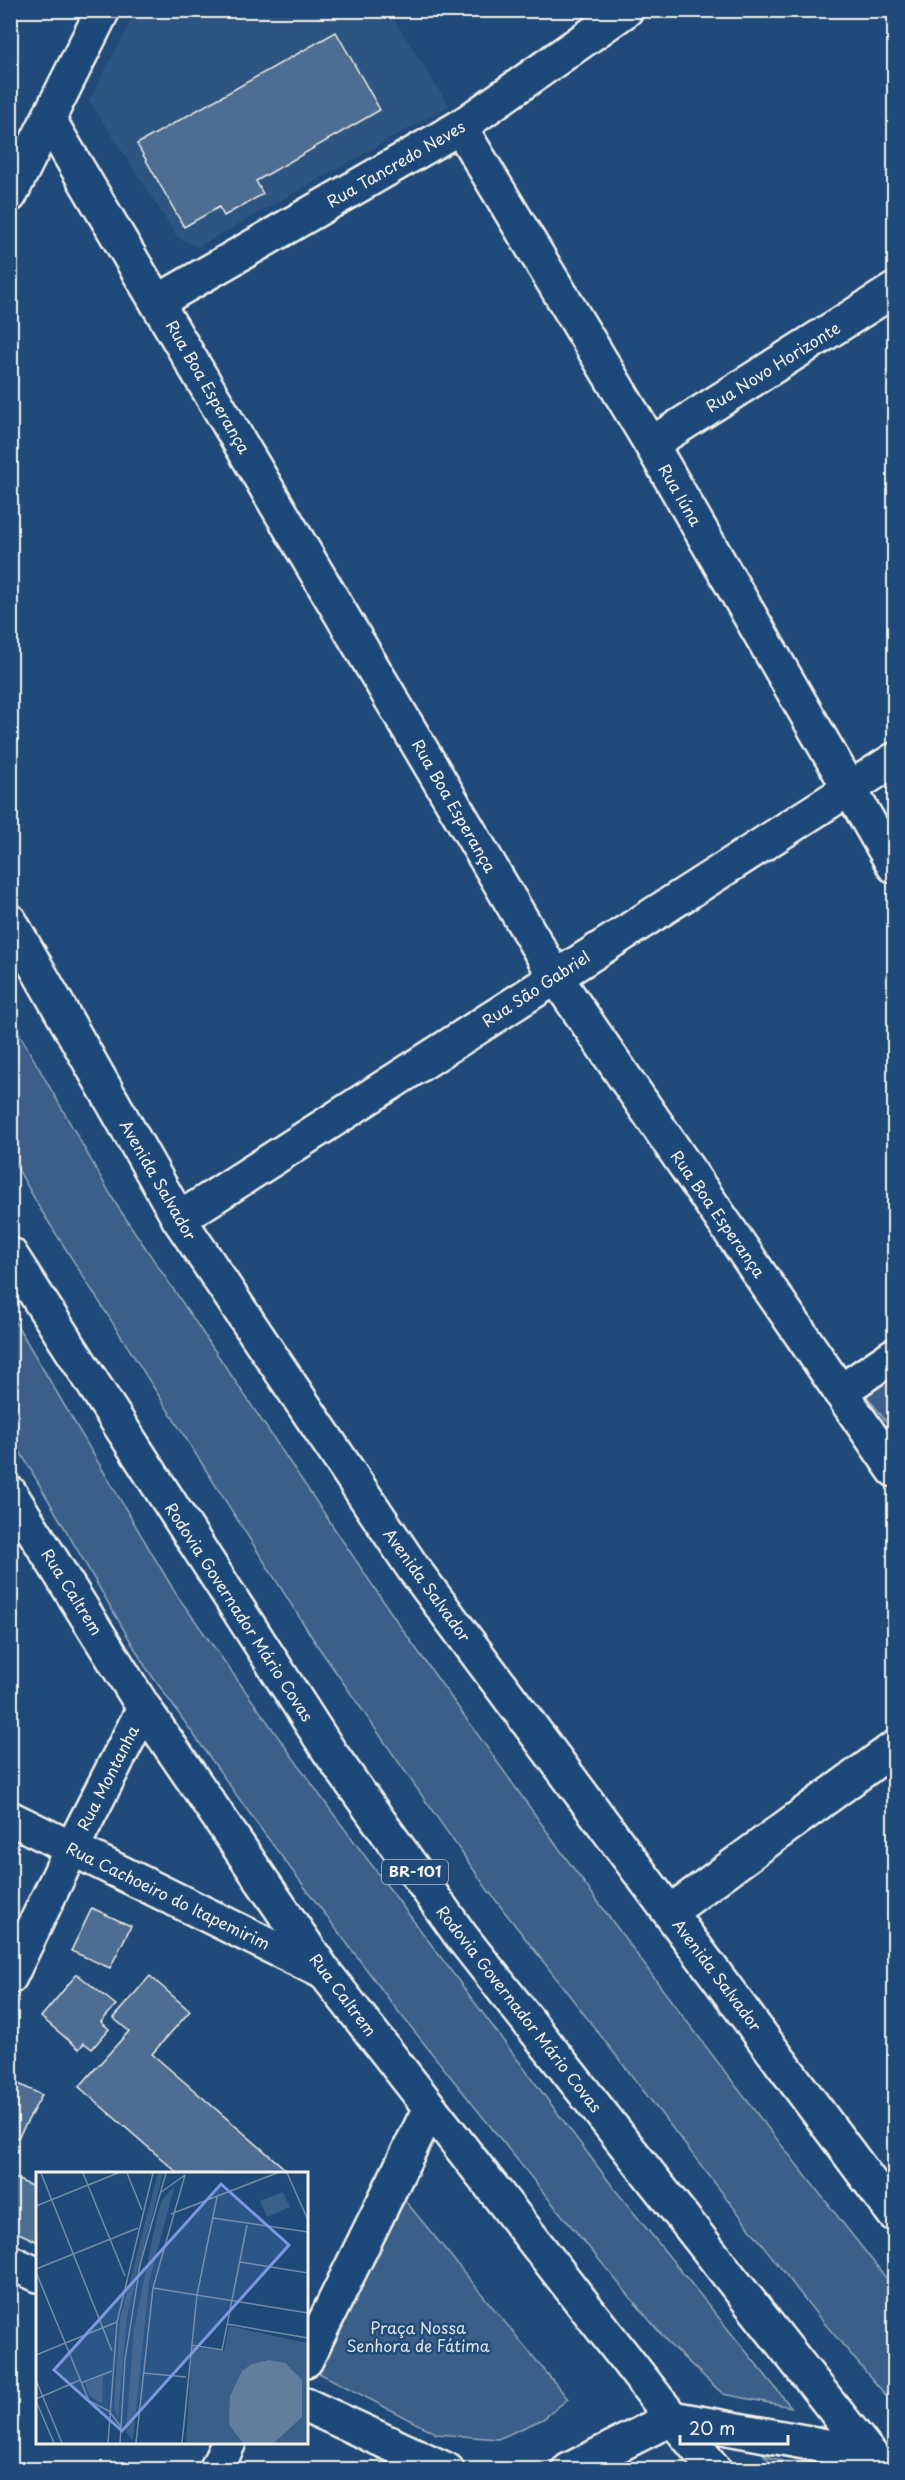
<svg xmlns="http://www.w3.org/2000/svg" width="905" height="2480" font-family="'Playpen Sans',sans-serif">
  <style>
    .built { fill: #2d5581 }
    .green { fill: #3a5f88; stroke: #97a8b8; stroke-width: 1.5 }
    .building { fill: #4d6e92; stroke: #f4f1e8; stroke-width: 1.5 }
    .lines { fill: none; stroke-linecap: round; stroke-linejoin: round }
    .minor-casing { stroke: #f4f1e8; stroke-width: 38 }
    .tertiary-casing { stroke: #f4f1e8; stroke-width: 38 }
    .trunk-casing { stroke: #f4f1e8; stroke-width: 38 }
    .minor { stroke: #1f4a7a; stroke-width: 33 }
    .tertiary { stroke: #1f4a7a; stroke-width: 33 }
    .trunk { stroke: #1f4a7a; stroke-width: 33 }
    .labels { text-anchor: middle; stroke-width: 5; stroke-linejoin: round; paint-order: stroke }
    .shield { fill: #1f4a7a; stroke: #b4bfc7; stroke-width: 1.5 }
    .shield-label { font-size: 15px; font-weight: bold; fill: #f4f1e8 }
    .street-label { font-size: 16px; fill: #f4f1e8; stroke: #1f4a7a }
    .park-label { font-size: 16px; fill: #e1e2de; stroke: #1f4a7a }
    .inset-road { fill: none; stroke: #748da6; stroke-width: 1.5 }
    .view { fill: #7e97df; fill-opacity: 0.15; stroke: #7e97df; stroke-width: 3 }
    .inset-edge { fill: none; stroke: #f4f1e8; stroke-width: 3 }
  </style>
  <rect width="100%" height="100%" fill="#1f4a7a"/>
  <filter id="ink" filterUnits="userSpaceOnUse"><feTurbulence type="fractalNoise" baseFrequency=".0167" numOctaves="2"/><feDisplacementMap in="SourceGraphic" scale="12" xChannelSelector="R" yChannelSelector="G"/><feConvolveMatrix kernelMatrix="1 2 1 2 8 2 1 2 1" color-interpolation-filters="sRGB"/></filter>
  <g filter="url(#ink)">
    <polygon class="built" points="388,10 449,106 198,247 178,238 89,100 136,11"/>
    <g class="green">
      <polygon points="10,1017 116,1204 400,1626 571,1865 663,1990 761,2119 894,2288 894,2405 814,2311 487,1889 317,1645 41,1210 11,1157"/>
      <polygon points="11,1315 176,1594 332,1812 613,2187 791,2407 723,2394 670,2345 547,2197 394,2006 255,1821 145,1666 11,1436"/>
      <polygon points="894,1375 894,1432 866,1395"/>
      <polygon points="403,2198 568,2399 543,2419 498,2439 437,2434 313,2370"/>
      <polygon points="764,2455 804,2469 775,2469"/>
    </g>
    <g class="building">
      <polygon points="336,32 380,110 256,181 263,194 224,216 219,207 184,227 137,144"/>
      <polygon points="92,1908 131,1926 110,1968 71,1951"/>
      <polygon points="77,1974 116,2005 101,2022 109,2029 92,2049 84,2043 79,2049 41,2017"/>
      <polygon points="150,1976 190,2011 152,2054 291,2174 179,2174 79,2087 129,2031 113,2018"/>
      <polygon points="10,2080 42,2095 18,2138 10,2136"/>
      <polygon points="10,2176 38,2189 38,2242 10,2229"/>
    </g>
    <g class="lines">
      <g class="minor-casing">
        <g id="minor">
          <polyline points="49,120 555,976 894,1470"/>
          <polyline points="460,127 651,444 894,866"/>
          <polyline points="10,195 103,10"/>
          <polyline points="157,302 460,127 626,10"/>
          <polyline points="651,444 894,290"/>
          <polyline points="179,1219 894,760"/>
          <polyline points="840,1392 894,1355"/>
          <polyline points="10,1818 325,1973"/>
          <polyline points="670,1912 894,1748"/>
          <polyline points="10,1977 72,1848 144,1708"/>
          <polyline points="10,2262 38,2275"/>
          <polyline points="306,2360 430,2108"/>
          <polyline points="306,2405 447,2470"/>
          <polyline points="216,2470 229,2442"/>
          <polyline points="569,2470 672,2418"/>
        </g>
      </g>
      <g class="tertiary-casing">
        <g id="tertiary">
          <polyline points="10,921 179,1219 413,1568 894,2214"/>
          <polyline points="10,1493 144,1708 325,1973 672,2418 715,2470"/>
        </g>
      </g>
      <g class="trunk-casing">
        <g id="trunk">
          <polyline points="10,1254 329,1751 461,1936 882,2470"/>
          <polyline points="672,2418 870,2454"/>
        </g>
      </g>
      <use href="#minor" class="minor"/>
      <use href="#tertiary" class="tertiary"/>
      <use href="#trunk" class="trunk"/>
    </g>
  </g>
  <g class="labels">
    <rect class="shield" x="382" y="1860" width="66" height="24" rx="4.5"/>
    <g class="shield-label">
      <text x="415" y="1877">BR-101</text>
    </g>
    <g class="street-label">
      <text transform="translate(396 164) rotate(-30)" y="6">Rua Tancredo Neves</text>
      <text transform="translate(773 367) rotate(-32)" y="6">Rua Novo Horizonte</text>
      <text transform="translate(208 387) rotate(60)" y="6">Rua Boa Esperança</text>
      <text transform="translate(680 495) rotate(60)" y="6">Rua Iúna</text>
      <text transform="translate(454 806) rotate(60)" y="6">Rua Boa Esperança</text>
      <text transform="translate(536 989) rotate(-33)" y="6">Rua São Gabriel</text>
      <text transform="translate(158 1180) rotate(60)" y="6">Avenida Salvador</text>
      <text transform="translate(718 1214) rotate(55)" y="6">Rua Boa Esperança</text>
      <text transform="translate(427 1585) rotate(54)" y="6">Avenida Salvador</text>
      <text transform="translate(72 1592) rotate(58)" y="6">Rua Caltrem</text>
      <text transform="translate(239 1612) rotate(57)" y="6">Rodovia Governador Mário Covas</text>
      <text transform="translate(108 1778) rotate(-63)" y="6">Rua Montanha</text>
      <text transform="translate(168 1896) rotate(26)" y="6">Rua Cachoeiro do Itapemirim</text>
      <text transform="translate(717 1975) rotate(53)" y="6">Avenida Salvador</text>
      <text transform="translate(343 1995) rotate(53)" y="6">Rua Caltrem</text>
      <text transform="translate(519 2009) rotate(52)" y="6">Rodovia Governador Mário Covas</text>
    </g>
    <g class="park-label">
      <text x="418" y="2334">Praça Nossa<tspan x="418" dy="18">Senhora de Fátima</tspan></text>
    </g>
  </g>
  <g transform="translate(36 2172)">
    <rect width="272" height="272" fill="#1f4a7a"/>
    <path d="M122,1H127L91,144L82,246L78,233L84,147ZM139,13L113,110L97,268L90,261L98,157L121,44L126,28ZM247,20L254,35L231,45L224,29ZM193,154L271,171V271L150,270L156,175L188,179ZM67,204L66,230H63L54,224L49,211Z" fill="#3a5f88"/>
    <path d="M233,188L249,191L266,208V245L238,271H207L193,253L194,224L206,199L216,192Z" fill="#627e9d"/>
    <path class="inset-road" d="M5,1L76,179M47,1L89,104M91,1L106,38M251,1L272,48M124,21L149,3M0,34L82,1M135,42L241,1M177,46L272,60M204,90L272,101M0,97L102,56M0,100L53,229L73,239M117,116L272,141M191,152L272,166M155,173L186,178L211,53M0,183L81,150M107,201L150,205M0,208L26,271M45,211L76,199M0,227L44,208M0,229L18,271M73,239L85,255M72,271L81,150L117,1M84,271L89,188L104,93L130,1M100,271L117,116L149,3M146,271L161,123L181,25"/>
    <path class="view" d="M185,12L253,73L86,259L18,198Z"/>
    <rect width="272" height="272" class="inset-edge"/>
  </g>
  <rect width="905" height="2480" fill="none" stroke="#1f4a7a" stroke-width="36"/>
  <rect x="18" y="18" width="869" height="2444" fill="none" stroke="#f4f1e8" stroke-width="2" filter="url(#ink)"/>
  <path d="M680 2435v9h108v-9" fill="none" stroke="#f4f1e8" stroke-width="3"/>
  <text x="689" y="2435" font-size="18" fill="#f4f1e8" stroke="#1f4a7a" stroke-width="4.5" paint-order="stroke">20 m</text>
</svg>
